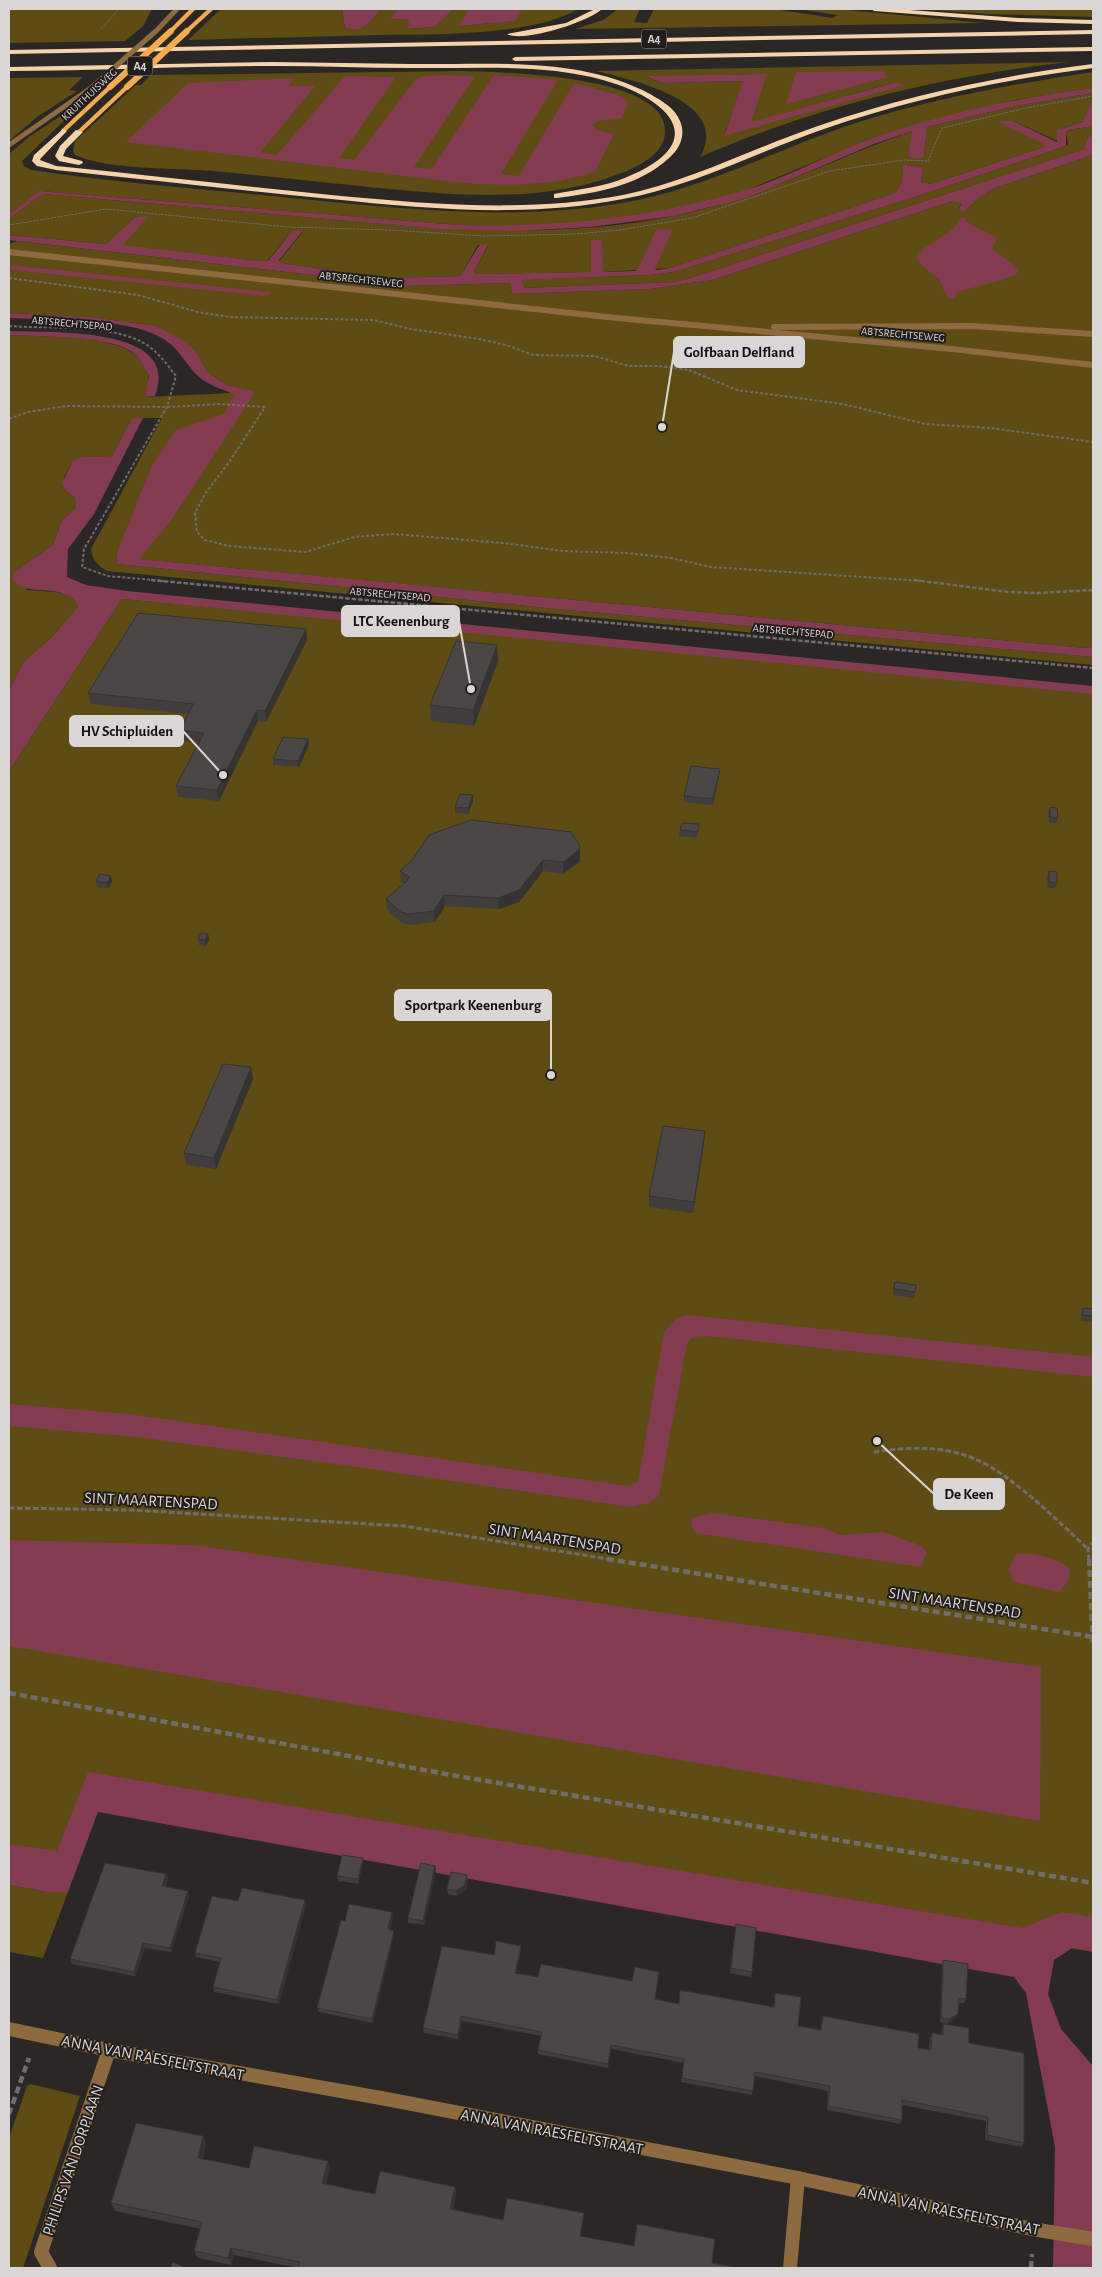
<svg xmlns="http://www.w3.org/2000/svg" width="1102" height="2277" font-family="'Alegreya Sans',sans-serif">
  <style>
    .green { fill: #5d4c14; fill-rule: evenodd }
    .water { fill: #843c50 }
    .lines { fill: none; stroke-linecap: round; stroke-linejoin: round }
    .path-far4 { stroke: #716d6c; stroke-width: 1; stroke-dasharray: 2.5 1; stroke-linecap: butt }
    .path-far3 { stroke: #716d6c; stroke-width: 2; stroke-dasharray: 3 2; stroke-linecap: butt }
    .path-far2 { stroke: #716d6c; stroke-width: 2.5; stroke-dasharray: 4.5 2; stroke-linecap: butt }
    .path-far1 { stroke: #716d6c; stroke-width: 3; stroke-dasharray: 5.5 2.5; stroke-linecap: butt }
    .path { stroke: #716d6c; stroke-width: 4.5; stroke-dasharray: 7 4; stroke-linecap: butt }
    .service-far1 { stroke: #8e6a41; stroke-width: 5 }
    .service { stroke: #8e6a41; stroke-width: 6 }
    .minor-far1 { stroke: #8e6a41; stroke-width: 5 }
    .minor { stroke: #8e6a41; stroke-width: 14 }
    .primary { fill: #f5ab4f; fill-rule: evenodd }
    .motorway { fill: #f7d3ac; fill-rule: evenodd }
    .minor-bridge { stroke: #8e6a41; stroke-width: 5 }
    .primary-bridge { stroke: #f5ab4f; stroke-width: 6 }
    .wall { fill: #413d3d }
    .shaded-wall { fill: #353232 }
    .building { fill: #4c4747; stroke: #353232 }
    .labels { text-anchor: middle; stroke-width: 4; stroke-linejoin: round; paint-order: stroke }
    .far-street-label { font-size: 11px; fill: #d9d6d5; stroke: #211d1c }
    .shield { fill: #211d1c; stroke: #a29e9e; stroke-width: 1 }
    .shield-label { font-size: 12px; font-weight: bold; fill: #d9d6d5 }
    .near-street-label { font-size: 16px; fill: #d9d6d5; stroke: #211d1c }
    .leader { fill: none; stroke: #d9d6d5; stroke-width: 2 }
    .callout-dot { fill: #d9d6d5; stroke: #211d1c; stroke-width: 2 }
    .callout { fill: #d9d6d5; stroke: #d9d6d5; stroke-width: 2 }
    .callout-label { font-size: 15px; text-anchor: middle; font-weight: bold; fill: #111 }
  </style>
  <rect width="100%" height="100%" fill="#2b2725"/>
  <g class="green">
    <polygon points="9,9 152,9 143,26 125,41 9,43"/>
    <path d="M221,9H342L345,28C364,33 369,22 381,9H398L389,19L409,20V29L435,27L454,9H469L460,26L514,21L523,9H578C531,37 430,34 375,35C313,37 250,38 188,40Z"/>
    <polygon points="618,9 640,9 634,22 647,23 654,9 774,9 833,18 837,15 798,9 837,9 984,23 575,29 603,20"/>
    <polygon points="917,9 1093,9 1093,17 988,14"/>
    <path d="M1069,62C942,76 818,106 700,157C732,101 632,80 596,71ZM766,74L750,123L896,82L724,135L744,81L663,83L646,77Z"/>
    <path d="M460,71C497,72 670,74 665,133C664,153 641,165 624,172C544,205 452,195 369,187C317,182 265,176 213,171C177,168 106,170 75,155L73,151L75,141L136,85H141L151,75Z"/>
    <path d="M1093,72V88L1015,100L915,125L865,141L742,192L671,210L590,222L519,226L459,225L41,191L9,214V154L29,137L89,97L22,161L24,166L31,170C117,183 204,189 291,198C407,209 523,223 638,200C715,184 784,146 859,122C936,98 1014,84 1093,72Z"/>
    <polygon points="83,77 69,90 77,91 37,117 9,141 9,78"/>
    <path d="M1093,93V104L1090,106L1085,120C1077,127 1065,124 1057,132L1058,141L1013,121L1000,122L1044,143V147L931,184L921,182L923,167L908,165L903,167C902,178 903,189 892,194L670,268L603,272L593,239L591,271L588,272L477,274L474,272L488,246L478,245L460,276L385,278L281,263L279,261L302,233L301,231H292L267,261H261L124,246L122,244L135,217L106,244L9,235V219L43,194C130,202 217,209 305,217C428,228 551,241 673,216C757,200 832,159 912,131L924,157L927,127L1016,106Z"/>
    <polygon points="1093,126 1093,134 1088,137 1084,149 687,279 672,282 524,288 522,280 649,275 674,272 921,195 1066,146 1068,144 1066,132 1070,130"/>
    <path d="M1093,155V646L1086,648L138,559L172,520L239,415L116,555L117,564L546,608L1093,657V665L107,571C97,565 93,561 91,549L162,418H132L112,456L83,457L73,460L64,477L67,492L76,499V508L62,520L53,545L17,570L27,590L57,592L74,598L78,606L53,636L24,661L9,690V335C44,337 98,334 130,351C138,355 145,366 148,375C150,380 146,391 145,397L253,392L228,385L208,373L196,351L157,326L90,317L9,313V244L17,241L407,286L510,283L512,294L650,289L712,280L953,201L961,203L958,210L965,211L980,197L995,188Z"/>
    <polygon points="122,599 1093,690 1093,1952 91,1776 59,1854 9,1846 9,771"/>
    <polygon points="9,1885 47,1892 68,1892 43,1958 9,1952"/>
    <polygon points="31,2084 80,2096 23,2268 9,2268 9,2138 27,2086"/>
  </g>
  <g class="water">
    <path d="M342,9H381C369,22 364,34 345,28Z"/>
    <polygon points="398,9 454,9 435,27 408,29 409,20 389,19"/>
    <polygon points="469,9 523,9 515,21 459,26"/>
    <polygon points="883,71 888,77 786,104 796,72"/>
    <polygon points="767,74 751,122 897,82 905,85 724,136 743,81 663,83 644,76"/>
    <path d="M443,75L475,76L414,167L429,169L433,167L494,75L558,80L501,174L519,176L574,83L619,95L624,98L628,104L621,119L602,120L593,124V126L599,131L614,134L595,172C552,186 508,186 463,183L126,142L188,83L295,78L288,86H315L260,153L277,155L345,76L396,77L339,158L354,160L416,79L423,76Z"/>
    <path d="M1093,88V93L1016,106L927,127L924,157C920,159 912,159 908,155L912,131L874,144L746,198L674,216L591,227L517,231L440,229L43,194L9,219V214L40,191L459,225C559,227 643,219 739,192C781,181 824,156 865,141C939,114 1016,98 1093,88Z"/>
    <path d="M1093,104V126L1069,130L1066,132V146L921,195L674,272L649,275L522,280L524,288L672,282L687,279L1084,149L1088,137L1093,134V155L995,188L980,197L965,211H958L961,204L953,201L712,280L650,289L512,294L510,283L407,286L9,240V235L106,244L135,217L147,216L148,217L123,245L261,261H268L292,231H301L302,232L279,260L281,263L385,278L460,276L480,244L488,245L474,272L477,274L588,272L591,271V241L594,239L602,241L603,272L635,271L638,269L656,230L670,229L672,231L655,269L657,270L670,268L892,194C903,189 902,177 903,166L906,165L923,167L921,182L931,184L1044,147L1043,143L1001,124L1000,121H1013L1057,142V130L1083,122L1090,105Z"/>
    <path d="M961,218H965V221L997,238L992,249L1012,264L1018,271L1015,275L1002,280L957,292L954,298H948L939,279L921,265L917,257C928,240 949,239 961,218Z"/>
    <polygon points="9,265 271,292 267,296 256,295 21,271 9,269"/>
    <path d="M9,313L90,317L157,326L182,340L196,351L208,373L228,385L255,392L172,520L139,559L1086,648L1093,646V657L546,608L117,564L116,555L152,465L176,430L224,414L234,394C222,389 207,385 197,375C183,361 180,348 160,337C127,318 49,320 9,318Z"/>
    <path d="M9,331C49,333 183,325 155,396L145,397L149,376C144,367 140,357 131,351C104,335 41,337 9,335Z"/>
    <path d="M132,418H143L94,514L68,549L67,577L86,585L127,591L1093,686V694L122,599L9,771V690L24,661L53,636L78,606L73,598C68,596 63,594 58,592C40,588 24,594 11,578L17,570L53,545L62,520L76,508V499L67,492L62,483L73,460L82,457L112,456Z"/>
    <polygon points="688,1315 1093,1357 1093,1377 708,1336 693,1337 687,1343 659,1495 650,1503 630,1507 357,1467 137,1437 9,1426 9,1404 129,1414 628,1486 638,1482 664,1332 677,1318"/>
    <polygon points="713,1513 824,1528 840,1535 883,1532 922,1546 927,1552 921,1567 695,1533 691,1524 692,1518"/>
    <polygon points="9,1540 193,1545 1041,1667 1040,1821 9,1646"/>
    <path d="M1016,1554C1033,1553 1059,1557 1070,1570L1069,1580L1059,1592L1013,1582L1009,1569Z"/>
    <polygon points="88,1772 1023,1928 1061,1912 1093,1917 1093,1951 1072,1948 1054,1960 1048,1994 1061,2029 1093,2066 1093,2268 1053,2268 1055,2147 1026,1993 1014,1977 98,1812 68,1892 47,1892 9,1885 9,1844 57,1851"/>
  </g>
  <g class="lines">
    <g class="path-far4">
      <polyline points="101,29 119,9"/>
      <polyline points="9,225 106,209 288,227 390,230 485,236 576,234 620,230 692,218 830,171 904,160 928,161 942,128 1026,108 1093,96"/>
    </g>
    <g class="path-far3">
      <polyline points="9,278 138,295 198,312 229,317 374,320 411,329 479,339 506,345 533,355 595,356 629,366 659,366 689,370 737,390 843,404 925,424 990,428 1093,442"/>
      <path d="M9,326C49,329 104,324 140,341C155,348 166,363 176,376L167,407L84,549L82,567L108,576L164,581"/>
      <polyline points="9,419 27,412 67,406 169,407 219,404 265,407 230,461 205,494 195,513 197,532 205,540 229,546 306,552 354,537 394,534 503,543 563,551 627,553 671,558 711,567 924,581"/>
    </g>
    <g class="path-far2">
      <polyline points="151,580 1093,668"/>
      <polyline points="914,580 1008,592 1038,593 1093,590"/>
    </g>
    <g class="path-far1">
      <path d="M874,1452C907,1447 943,1445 975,1459C1011,1474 1059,1522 1088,1549"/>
      <polyline points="9,1508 130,1510 404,1526 614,1560"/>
      <polyline points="1089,1560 1088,1549 1093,1542"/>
    </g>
    <g class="path">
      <polyline points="607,1559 1093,1637"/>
      <polyline points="1089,1559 1093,1645"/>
      <polyline points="9,1693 457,1776 1093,1883"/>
      <polyline points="9,2114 29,2058"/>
      <polyline points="1031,2268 1032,2254"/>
    </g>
    <polyline class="service-far1" points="9,252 17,253"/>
    <g class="service">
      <polyline points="9,252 617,318 952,349 1093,365"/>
      <polyline points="774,327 972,326 1093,334"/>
    </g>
    <g class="minor-far1">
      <polyline points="156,31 177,9"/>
      <polyline points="9,145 91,88"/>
    </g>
    <g class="minor">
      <polyline points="9,2029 109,2050 381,2098 798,2178 1032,2229 1093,2239"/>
      <polyline points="50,2268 41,2252 109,2050"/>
      <polyline points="790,2268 798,2178"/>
    </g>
    <g class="primary">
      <polygon points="190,9 196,9 173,32 169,32 169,30"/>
      <polygon points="208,9 214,9 189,32 185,32 185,30"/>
      <polygon points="108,86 113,87 65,132 61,132 61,130"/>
      <polygon points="125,86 130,87 81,133 77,133 77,131"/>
    </g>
    <g class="motorway">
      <path d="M595,9H602C589,22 522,43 507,34L566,23Z"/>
      <polygon points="871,9 896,9 1018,18 1093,20 1093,24 1018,22 874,11"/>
      <polygon points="1093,30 1093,34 9,54 9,50"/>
      <polygon points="1093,47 1093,51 515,61 512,59 515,57"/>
      <path d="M272,62C319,63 365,63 412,64C490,65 579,56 650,94C662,101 675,108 680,121C686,135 680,149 669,158C639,186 596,193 557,198H554V194C579,189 604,187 627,177C714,141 668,98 603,80C541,63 474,69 411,68C366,68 322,66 277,66C188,66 98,71 9,71V67Z"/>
      <path d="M1093,64V68C1001,80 911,99 824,129C757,152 693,186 623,199C527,218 428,209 331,199C239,190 148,180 56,170L37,166L32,161L34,155L63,129L67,131L41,158L40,160L56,166C148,175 239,186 331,195C428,204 527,213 623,195C691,181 753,148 818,126C908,95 999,76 1093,64Z"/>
      <polygon points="76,130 83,132 66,149 63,156 82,161 83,163 79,165 59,161 55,156 60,146"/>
    </g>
    <polyline class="minor-bridge" points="91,88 156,31"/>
    <g class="primary-bridge">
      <polyline points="110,87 171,31"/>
      <polyline points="127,87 187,31"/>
    </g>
  </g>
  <g class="wall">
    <polygon points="306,629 307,640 266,722 258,721 219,801 178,797 176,786 199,743 181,741 179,730 188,714 91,704 88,693"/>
    <polygon points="497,645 498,661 474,726 431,721 430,705"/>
    <polygon points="308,739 309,745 299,767 273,765 273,759"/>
    <polygon points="720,769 713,805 684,802 684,796"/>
    <polygon points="473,801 468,814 455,813 455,807"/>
    <polygon points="1050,807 1058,818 1056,823 1049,823 1048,813"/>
    <polygon points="699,824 697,838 679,836 680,830"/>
    <polygon points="580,857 579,862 563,874 543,871 519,902 499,909 445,906 435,922 409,925 402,923 387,910 386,899 404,884 401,882 400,871"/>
    <polygon points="1049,871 1057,883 1055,888 1048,888 1047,877"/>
    <polygon points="111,876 112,882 108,888 97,887 96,881"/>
    <polygon points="208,934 209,940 206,946 199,945 198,939"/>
    <polygon points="251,1067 253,1079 216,1169 186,1165 184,1153"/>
    <polygon points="705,1131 704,1143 693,1213 649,1207 649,1196"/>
    <polygon points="895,1282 915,1292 914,1298 893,1295"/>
    <polygon points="1083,1308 1093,1309 1093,1322 1081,1321 1081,1313"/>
    <polygon points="363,1863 358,1884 338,1881 337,1876"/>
    <polygon points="435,1866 436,1870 424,1925 408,1923 408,1918"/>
    <polygon points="166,1874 168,1879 165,1887 189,1896 171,1952 145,1948 135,1976 72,1964 70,1959"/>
    <polygon points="468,1880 466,1890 457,1896 448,1894 447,1889"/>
    <polygon points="305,1900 306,1905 279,2004 214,1992 213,1987 220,1962 196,1957 195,1953 238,1901"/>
    <polygon points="393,1916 390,1930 394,1931 394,1935 373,2023 319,2012 317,2008 345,1921"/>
    <polygon points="735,1929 752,1972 751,1977 730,1973"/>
    <polygon points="521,1946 521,1950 516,1973 678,2004 773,2007 775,1993 798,2026 820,2030 823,2016 918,2048 929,2050 930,2037 932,2033 941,2035 942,2028 943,2024 969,2043 1024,2143 1021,2147 985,2140 986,2121 902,2105 902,2120 900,2124 827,2110 828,2091 754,2076 752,2095 681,2082 684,2063 611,2049 608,2068 538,2054 538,2050 541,2036 462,2021 458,2039 424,2033 423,2028 494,1955"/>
    <polygon points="943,1960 966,1999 964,2003 959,2003 956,2018 947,2024 940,2022 942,1965"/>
    <polygon points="203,2136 206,2144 203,2159 249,2168 330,2169 326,2184 375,2194 455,2187 456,2194 453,2209 503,2220 584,2213 581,2236 739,2268 298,2268 234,2255 231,2265 198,2258 194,2251 201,2229 115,2211 111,2203"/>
  </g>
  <g class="shaded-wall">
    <polygon points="306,629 307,640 266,722 265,711"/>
    <polygon points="497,645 498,661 474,726 473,710"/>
    <polygon points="257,710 258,721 219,801 217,790"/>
    <polygon points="308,739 309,745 299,767 298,761"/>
    <polygon points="720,769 719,775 713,805 713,799"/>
    <polygon points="473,795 473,801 468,814 468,808"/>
    <polygon points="580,846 580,857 579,862 563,874 563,862"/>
    <polygon points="543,860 543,871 519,902 499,909 498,898"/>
    <polygon points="111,876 112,882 108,888 107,883"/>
    <polygon points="444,895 445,906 435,922 434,911"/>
    <polygon points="208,934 209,940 206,946 205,940"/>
    <polygon points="251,1067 253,1079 216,1169 214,1158"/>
    <polygon points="705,1131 704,1143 693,1213 694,1202"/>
    <polygon points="363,1858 363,1863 358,1884 358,1879"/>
    <polygon points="435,1866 436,1870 424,1925 423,1921"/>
    <polygon points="166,1874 168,1879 164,1891 162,1886"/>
    <polygon points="467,1875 468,1880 466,1890 457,1896 456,1891"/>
    <polygon points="188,1891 189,1896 171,1952 170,1948"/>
    <polygon points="305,1900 306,1905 279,2004 277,2000"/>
    <polygon points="392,1912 393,1916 389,1934 388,1929"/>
    <polygon points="394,1931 394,1935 373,2023 372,2019"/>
    <polygon points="143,1943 145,1948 135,1976 134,1972"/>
    <polygon points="521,1946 521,1950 516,1977 515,1973"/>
    <polygon points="958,2014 956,2018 947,2024 949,2019"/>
    <polygon points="461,2016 462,2021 458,2039 458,2035"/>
    <polygon points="203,2136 206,2144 201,2165 198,2158"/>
    <polygon points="328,2161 330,2169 325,2190 322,2183"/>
    <polygon points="455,2187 456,2194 451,2216 450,2209"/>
    <polygon points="584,2213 583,2220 580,2243 580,2236"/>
    <polygon points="231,2248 234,2255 231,2265 228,2258"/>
  </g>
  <g class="building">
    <polygon points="138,613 306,629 265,711 257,710 217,790 176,786 204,733 179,730 194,704 88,693"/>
    <polygon points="456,641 497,645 473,710 430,705"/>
    <polygon points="283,737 308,739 298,761 273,759"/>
    <polygon points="691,766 720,769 713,799 684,796"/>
    <polygon points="460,794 473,795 468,808 455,807"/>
    <polygon points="1050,807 1057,808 1058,818 1050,817"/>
    <polygon points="471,820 571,832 580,846 579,850 563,862 543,860 519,890 498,898 444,895 434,911 408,914 401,912 386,899 406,882 409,877 400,871 413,859 429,835"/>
    <polygon points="682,823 699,824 698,832 680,830"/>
    <polygon points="1049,871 1057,872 1057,883 1049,882"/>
    <polygon points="100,874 111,876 107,883 96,881"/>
    <polygon points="201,933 208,934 205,940 198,939"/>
    <polygon points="223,1064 251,1067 214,1158 184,1153"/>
    <polygon points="663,1126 705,1131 694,1202 649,1196"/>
    <polygon points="895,1282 916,1285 915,1292 894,1289"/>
    <polygon points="1083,1308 1093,1309 1093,1316 1083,1315"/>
    <polygon points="342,1855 363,1858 358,1879 337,1876"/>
    <polygon points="105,1863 166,1874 162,1886 188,1891 170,1948 143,1943 134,1972 70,1959"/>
    <polygon points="421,1863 435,1866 423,1921 408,1918"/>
    <polygon points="451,1872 467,1875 465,1885 456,1891 447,1889"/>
    <polygon points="242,1888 305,1900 277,2000 213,1987 221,1958 195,1953 212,1896 238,1901"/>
    <polygon points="349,1904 392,1912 388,1929 394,1931 372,2019 317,2008 341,1920 345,1921"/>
    <polygon points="736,1924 756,1928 752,1972 731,1968"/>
    <polygon points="496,1941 521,1946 515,1973 538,1977 541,1964 632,1981 635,1967 659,1972 655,1999 679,2004 680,1990 774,2007 775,1993 801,1997 798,2026 821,2030 823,2016 919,2034 918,2048 931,2050 932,2033 943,2035 943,2024 969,2028 969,2043 1024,2053 1024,2143 987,2135 988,2117 902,2100 902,2120 828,2106 830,2086 755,2072 753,2091 682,2078 684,2059 611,2045 608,2064 538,2050 542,2032 461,2016 458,2035 423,2028 442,1946 494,1955"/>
    <polygon points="943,1960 968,1964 966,1999 959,1998 958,2014 949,2019 941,2018"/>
    <polygon points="136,2123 203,2136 198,2158 249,2168 254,2146 328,2161 322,2183 349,2189 375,2194 380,2171 455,2187 450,2209 503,2220 507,2198 584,2213 580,2236 634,2246 637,2224 715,2239 712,2263 739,2268 298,2268 300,2262 231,2248 228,2258 194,2251 202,2222 111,2203"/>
    <polygon points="173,2262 186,2268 170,2268"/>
  </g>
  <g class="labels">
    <g class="far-street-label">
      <text transform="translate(89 94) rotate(-43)" y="4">KRUITHUISWEG</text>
      <text transform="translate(361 279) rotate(6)" y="4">ABTSRECHTSEWEG</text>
      <text transform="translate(72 323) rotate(5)" y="4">ABTSRECHTSEPAD</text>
      <text transform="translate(903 334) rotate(5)" y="4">ABTSRECHTSEWEG</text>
      <text transform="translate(390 594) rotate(5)" y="4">ABTSRECHTSEPAD</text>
      <text transform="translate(793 631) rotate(5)" y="4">ABTSRECHTSEPAD</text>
    </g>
    <g class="shield">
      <rect x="641.5" y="29.5" width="25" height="19" rx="4"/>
      <rect x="127.5" y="56.5" width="25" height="19" rx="4"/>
    </g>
    <g class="shield-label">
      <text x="654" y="43">A4</text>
      <text x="140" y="70">A4</text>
    </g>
    <g class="near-street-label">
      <text transform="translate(151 1500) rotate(3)" y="6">SINT MAARTENSPAD</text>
      <text transform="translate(555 1538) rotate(9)" y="6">SINT MAARTENSPAD</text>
      <text transform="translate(955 1602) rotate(9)" y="6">SINT MAARTENSPAD</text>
      <text transform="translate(153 2057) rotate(11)" y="6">ANNA VAN RAESFELTSTRAAT</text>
      <text transform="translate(552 2131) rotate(11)" y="6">ANNA VAN RAESFELTSTRAAT</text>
      <text transform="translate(72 2160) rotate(-71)" y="6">PHILIPS VAN DORPLAAN</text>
      <text transform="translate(949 2210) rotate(12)" y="6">ANNA VAN RAESFELTSTRAAT</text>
    </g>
  </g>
  <path class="leader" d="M662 427L674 352M471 689L459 621M223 775L183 731M551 1075L551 1005M877 1441L934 1494"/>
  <g class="callout-dot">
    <circle cx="662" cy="427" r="5"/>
    <circle cx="471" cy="689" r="5"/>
    <circle cx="223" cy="775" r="5"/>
    <circle cx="551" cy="1075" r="5"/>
    <circle cx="877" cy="1441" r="5"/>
  </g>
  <g class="callout">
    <rect x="674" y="337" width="130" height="30" rx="5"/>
    <rect x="342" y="606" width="117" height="30" rx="5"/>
    <rect x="70" y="716" width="113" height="30" rx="5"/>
    <rect x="395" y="990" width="156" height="30" rx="5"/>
    <rect x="934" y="1479" width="70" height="30" rx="5"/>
  </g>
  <g class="callout-label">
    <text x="739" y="357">Golfbaan Delfland</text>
    <text x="401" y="626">LTC Keenenburg</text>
    <text x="127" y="736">HV Schipluiden</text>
    <text x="473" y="1010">Sportpark Keenenburg</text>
    <text x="969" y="1499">De Keen</text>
  </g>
  <rect width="1102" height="2277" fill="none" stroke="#d9d6d5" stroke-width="20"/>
</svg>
